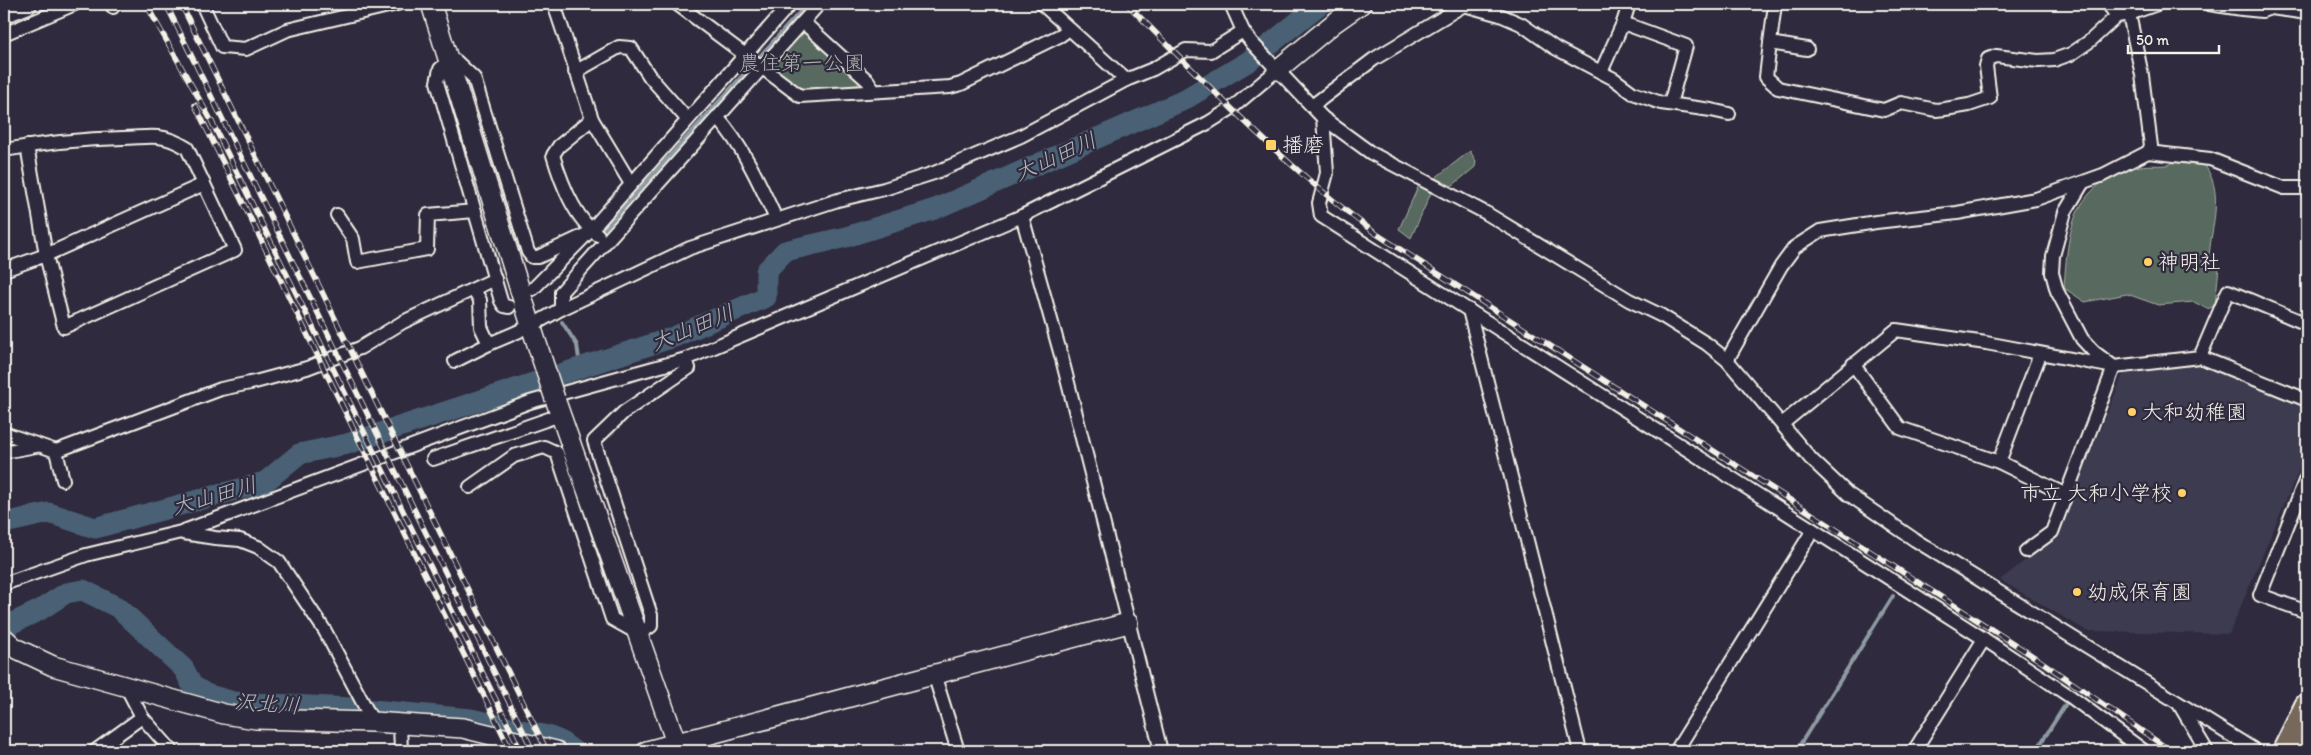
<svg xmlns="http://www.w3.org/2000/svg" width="2311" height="755" font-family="Itim,'Klee One',sans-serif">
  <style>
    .built { fill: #3e3a50 }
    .green { fill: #596a61; stroke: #a6aea4 }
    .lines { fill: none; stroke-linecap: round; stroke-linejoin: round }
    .stream { stroke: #8e9ba3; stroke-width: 4 }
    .river { stroke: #4a6175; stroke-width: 21 }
    .street-casing { stroke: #f4f1e8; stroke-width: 16 }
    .secondary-casing { stroke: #f4f1e8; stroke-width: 22 }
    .highway-casing { stroke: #f4f1e8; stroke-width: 28 }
    .street { stroke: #2f2a3d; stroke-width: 12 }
    .secondary { stroke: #2f2a3d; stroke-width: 19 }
    .highway { stroke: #76695c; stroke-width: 24 }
    .rail-casing { stroke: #f4f1e8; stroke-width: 5.5 }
    .rail { stroke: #2f2a3d; stroke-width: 4; stroke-dasharray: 11; stroke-linecap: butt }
    .secondary-bridge-casing { stroke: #f4f1e8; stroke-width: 22; stroke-linecap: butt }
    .secondary-bridge { stroke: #2f2a3d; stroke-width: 19 }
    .poi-dot { fill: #ffd166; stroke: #2f2a3d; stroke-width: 2 }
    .labels { text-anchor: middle; stroke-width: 4.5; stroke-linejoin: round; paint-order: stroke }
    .park-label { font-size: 21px; fill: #aeb4ab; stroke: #2f2a3d }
    .poi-label { font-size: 21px; fill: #f4f1e8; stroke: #2f2a3d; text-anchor: start }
    .water-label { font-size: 22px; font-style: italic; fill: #b0b7ba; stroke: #2f2a3d }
  </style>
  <rect width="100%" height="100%" fill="#2f2a3d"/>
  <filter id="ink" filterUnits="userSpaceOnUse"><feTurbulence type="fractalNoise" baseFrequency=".02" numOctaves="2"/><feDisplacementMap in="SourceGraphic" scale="10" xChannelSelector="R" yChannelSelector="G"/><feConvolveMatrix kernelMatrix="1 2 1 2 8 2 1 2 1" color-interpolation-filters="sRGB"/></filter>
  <g filter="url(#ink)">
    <polygon class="built" points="2198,362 2307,404 2307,451 2229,634 2087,631 2000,580 2057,535 2124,372"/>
    <g class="green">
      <polygon points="796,32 804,33 859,81 857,86 803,92 771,70 771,61"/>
      <polygon points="1470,151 1476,161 1475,167 1452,186 1435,178"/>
      <path d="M2180,159L2203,163C2225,191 2212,223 2209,255L2219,267L2215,306L2207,309L2194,302L2158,305L2127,294L2085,302L2064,288C2068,230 2071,186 2136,167C2146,164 2156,166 2166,165C2171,165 2176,161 2180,159Z"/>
      <polygon points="1419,185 1431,193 1411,238 1399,229"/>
    </g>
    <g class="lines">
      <g class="stream">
        <polyline points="604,229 807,4"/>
        <polyline points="562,322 577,345 580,366"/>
        <polyline points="1796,751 1893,596"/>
        <polyline points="2036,751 2067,702"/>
      </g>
      <g class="river">
        <polyline points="4,523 49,513 95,528 265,482 299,454 347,444 674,337 766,297 766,271 785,251 846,237 935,209 1182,101 1249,61 1320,4"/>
        <polyline points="4,627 40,610 66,593 83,590 119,608 184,669 192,685 206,694 234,702 351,708 471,719 548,736 560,741 574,751"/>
      </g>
      <g class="street-casing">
        <g id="street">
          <polyline points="111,4 113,7"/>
          <polyline points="202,4 222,47 246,49 287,30 397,4"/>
          <polyline points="554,4 592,119 631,184"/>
          <polyline points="677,4 800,96 950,87 961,84 1061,35 1069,29"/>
          <polyline points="1042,4 1126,80"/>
          <polyline points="1231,4 1243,31 1252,43 1323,118 1371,153 1486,213 1629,300 1662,316 1707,344 1727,360 1811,459 1848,494 1915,540 2253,749"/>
          <polyline points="1775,4 1770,43 1807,49"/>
          <polyline points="2108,4 2117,16"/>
          <polyline points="2209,4 2242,9 2262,11 2271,8 2307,13"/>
          <polyline points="803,22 868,81 874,91"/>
          <polyline points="1623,23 1686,46 1670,104"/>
          <polyline points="4,34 75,4"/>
          <polyline points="1770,43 1766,77 1778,88 1884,110 1901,103 1936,110 1945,109 1969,105 1990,98 1986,66 1988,59 1996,56 2038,61 2054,60 2071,54 2090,41 2117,16 2129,14 2157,4"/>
          <polyline points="575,72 619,47 631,48 650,77 687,119"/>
          <polyline points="1601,72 1623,23 1629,4"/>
          <polyline points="1312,106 1374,59 1464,5 1500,15 1521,24 1555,48 1614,79 1633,93 1661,103 1711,110 1729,114"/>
          <path d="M717,117C743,146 760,184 776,219"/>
          <polyline points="1323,118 1327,173 1319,203 1321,216 1984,639 2071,697 2144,751"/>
          <path d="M592,119L559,146L553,155C561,182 574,218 598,235"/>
          <path d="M4,150C43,143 83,139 123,138C135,138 147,136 158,137C168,138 179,143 187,148L235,250L64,327L46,255L27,146"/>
          <polyline points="2148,152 2210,159 2284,188 2307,188"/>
          <polyline points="337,215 353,239 357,262 427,249 428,215 475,211"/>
          <polyline points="1022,216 1062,359 1161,751"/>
          <polyline points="4,270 46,255 204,184"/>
          <polyline points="533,289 591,230 790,4"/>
          <polyline points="474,290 480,300 481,327 489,344"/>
          <polyline points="509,307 504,306 501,301 437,82 440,69 449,61 456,61 474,78 528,252 532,257 538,257 585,235"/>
          <polyline points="561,309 561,292 819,4"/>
          <polyline points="1469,310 1580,751"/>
          <polyline points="2200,357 2228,291 2307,324"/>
          <polyline points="1727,360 1781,266 1795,247 1820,231 1876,222 1957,213 2036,199 2103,175 2148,152 2151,146 2142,75 2129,14"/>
          <polyline points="455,361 489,344 531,326 561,309 690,248 838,200 884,189 934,173 1021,136 1126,80 1153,69 1186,50 1211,51 1243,31"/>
          <polyline points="1853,364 1900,428 1999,462 2066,495"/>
          <polyline points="1782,424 1896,330 1986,343 2114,367 2200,357 2307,400"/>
          <polyline points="4,433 56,451"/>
          <polyline points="4,452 36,446"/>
          <polyline points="433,459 560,415"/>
          <polyline points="1999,462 2040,354"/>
          <polyline points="2307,476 2260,595 2307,612"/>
          <polyline points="63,480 56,451 221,389 255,382 307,368 360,348 403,322 495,279"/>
          <polyline points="470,487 514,456 544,447 557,453 612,619 639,634 651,626 651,615 594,441 624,412 689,368 686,359"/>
          <polyline points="183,533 215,538 240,540 258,547 279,562 325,631 373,722"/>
          <polyline points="2026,551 2052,532 2114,367 2094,352 2082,339 2057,291 2052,273 2053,256 2065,212 2082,184"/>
          <polyline points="4,584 86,555 181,532 530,402 686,359 1022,216 1208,123 1232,108 1277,70"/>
          <polyline points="934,674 958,751"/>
          <polyline points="127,688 142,717 172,751"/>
          <polyline points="2179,704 2207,751"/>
          <polyline points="400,724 401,751"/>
          <polyline points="95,751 142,717"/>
          <polyline points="1676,751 1813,530"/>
          <polyline points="1914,751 1984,639"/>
        </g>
      </g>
      <g class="secondary-casing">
        <g id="secondary">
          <polyline points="431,4 533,332"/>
          <polyline points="4,13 27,4"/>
          <polyline points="1277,70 1334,23 1361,4"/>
          <polyline points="555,399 679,751"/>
          <polyline points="4,638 15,648 53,666 224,714 256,719 373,722 463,728 556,751"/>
          <polyline points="647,751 1128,623"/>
        </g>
      </g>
      <g class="highway-casing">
        <polyline id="highway" points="2285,751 2307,706"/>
      </g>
      <use href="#street" class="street"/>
      <use href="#secondary" class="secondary"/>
      <use href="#highway" class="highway"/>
      <g class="rail-casing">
        <g id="rail">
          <polyline points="146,4 211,120 521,751"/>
          <polyline points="166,4 533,751"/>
          <polyline points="181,4 547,751"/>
          <path d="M1127,4C1206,83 1284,166 1375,233L2039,660L2171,751"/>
          <polyline points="195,105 511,751"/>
        </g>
      </g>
      <use href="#rail" class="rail"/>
      <g class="secondary-bridge-casing">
        <polyline id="secondary-bridge" points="533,332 555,399"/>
      </g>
      <use href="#secondary-bridge" class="secondary-bridge"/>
    </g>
  </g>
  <g class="poi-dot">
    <rect x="1265" y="139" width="12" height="12" rx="2.5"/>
    <circle cx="2148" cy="262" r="5"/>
    <circle cx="2132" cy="412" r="5"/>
    <circle cx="2182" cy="493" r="5"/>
    <circle cx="2077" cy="592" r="5"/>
  </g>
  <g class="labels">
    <g class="park-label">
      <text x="802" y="70">農住第一公園</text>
    </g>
    <g class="poi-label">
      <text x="1282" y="152">播磨</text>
      <text x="2158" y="269">神明社</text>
      <text x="2142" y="419">大和幼稚園</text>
      <text x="2172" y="500" text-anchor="end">市立 大和小学校</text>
      <text x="2087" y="599">幼成保育園</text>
    </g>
    <g class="water-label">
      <text transform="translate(1055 156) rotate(-24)" y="8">大山田川</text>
      <text transform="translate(692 327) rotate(-22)" y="8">大山田川</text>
      <text transform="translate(214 495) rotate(-16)" y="8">大山田川</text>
      <text transform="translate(267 703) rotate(4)" y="8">沢北川</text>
    </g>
  </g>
  <rect width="2311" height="755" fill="none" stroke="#2f2a3d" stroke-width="20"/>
  <rect x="10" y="10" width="2291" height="735" fill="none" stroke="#f4f1e8" stroke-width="2" filter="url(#ink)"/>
  <path d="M2128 45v8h91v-8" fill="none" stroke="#f4f1e8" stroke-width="2.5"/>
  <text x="2136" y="45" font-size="15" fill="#f4f1e8" stroke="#2f2a3d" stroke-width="4" paint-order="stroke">50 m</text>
</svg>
